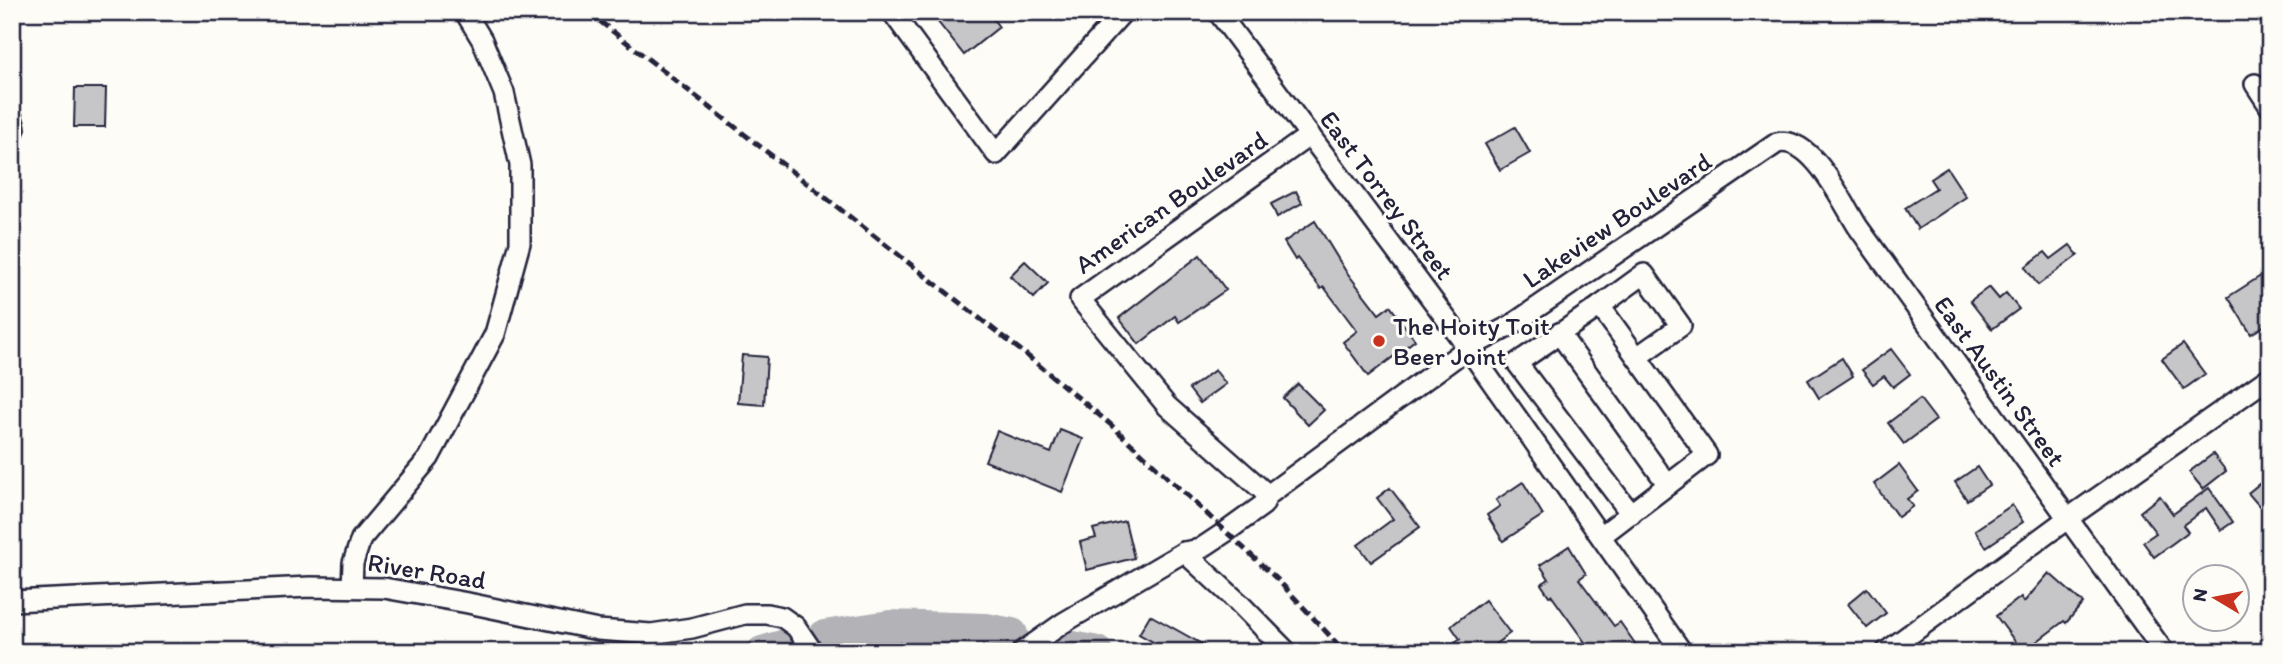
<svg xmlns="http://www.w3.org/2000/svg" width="2282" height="664" font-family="Itim,sans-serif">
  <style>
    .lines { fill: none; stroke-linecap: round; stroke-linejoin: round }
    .river { stroke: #b2b2b7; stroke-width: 32 }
    .building { fill: #c6c6c8; stroke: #22223b; stroke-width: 2 }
    .minor-casing { stroke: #22223b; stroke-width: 24 }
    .minor { stroke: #fdfcf7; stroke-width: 19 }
    .rail { stroke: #22223b; stroke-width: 5; stroke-dasharray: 10 5; stroke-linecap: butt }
    .poi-dot { fill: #c8321e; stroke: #fdfcf7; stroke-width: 2.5 }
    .labels { text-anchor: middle; stroke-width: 6; stroke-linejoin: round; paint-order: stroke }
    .street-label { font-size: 26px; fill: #22223b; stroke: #fdfcf7 }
    .poi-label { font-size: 26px; fill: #22223b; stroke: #fdfcf7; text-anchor: start }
  </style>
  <rect width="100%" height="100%" fill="#fdfcf7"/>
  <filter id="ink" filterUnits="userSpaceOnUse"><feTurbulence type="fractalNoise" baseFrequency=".0143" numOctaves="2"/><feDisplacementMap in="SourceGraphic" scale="14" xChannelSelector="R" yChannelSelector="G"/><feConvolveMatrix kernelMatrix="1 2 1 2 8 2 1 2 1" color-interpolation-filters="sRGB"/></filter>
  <g filter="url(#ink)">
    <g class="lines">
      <g class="river">
        <polyline points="824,636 890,626 986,629 1012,634"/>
        <polyline points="1058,644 1097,652"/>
        <polyline points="762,652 788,644"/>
      </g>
    </g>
    <g class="building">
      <polygon points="930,12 988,12 999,27 964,55"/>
      <polygon points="75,88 106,88 105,127 74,127"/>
      <polygon points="1515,127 1530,153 1500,170 1485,144"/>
      <polygon points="1947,168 1966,197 1918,229 1905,208 1936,188 1930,179"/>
      <polygon points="1296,191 1302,203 1277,217 1271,204"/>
      <polygon points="1315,221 1345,270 1379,314 1390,306 1415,340 1368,376 1343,342 1357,331 1324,287 1321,289 1297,258 1295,260 1284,242"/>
      <polygon points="2070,245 2078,255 2038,285 2025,267 2045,252 2051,259"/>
      <polygon points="1200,255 1226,290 1179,322 1175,316 1139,344 1119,318"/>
      <polygon points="1025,261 1048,283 1034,298 1010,276"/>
      <polygon points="2270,270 2270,322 2251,334 2228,297"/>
      <polygon points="1989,287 1999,299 2006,293 2019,309 1992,329 1970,301"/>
      <polygon points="2183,344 2205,374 2184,389 2162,359"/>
      <polygon points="1891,349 1910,374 1893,387 1884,376 1873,384 1862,370"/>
      <polygon points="742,355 767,357 764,405 738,403"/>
      <polygon points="1842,358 1853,376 1819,398 1808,380"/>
      <polygon points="1215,370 1226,384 1200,403 1189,389"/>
      <polygon points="1298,384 1324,410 1308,425 1283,398"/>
      <polygon points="1920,399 1936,420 1904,444 1888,423"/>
      <polygon points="1060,430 1083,439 1062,492 985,461 997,431 1051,453"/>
      <polygon points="2213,454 2226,471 2203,489 2189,472"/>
      <polygon points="1899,465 1918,491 1907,499 1913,506 1898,517 1874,484"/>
      <polygon points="1977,467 1989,485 1967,500 1955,482"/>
      <polygon points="1523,482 1543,515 1503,541 1487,515 1500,506 1496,500"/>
      <polygon points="2259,484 2270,497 2260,507 2248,493"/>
      <polygon points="1390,488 1420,527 1371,562 1358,545 1393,519 1377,498"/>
      <polygon points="2209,488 2233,522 2221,530 2206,508 2183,525 2188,532 2154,557 2143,542 2156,533 2140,512 2160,496 2173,514"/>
      <polygon points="2012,505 2023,522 1986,547 1975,530"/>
      <polygon points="1125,521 1134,558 1087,570 1080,542 1096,538 1093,529"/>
      <polygon points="1569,546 1586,574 1579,579 1614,626 1620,622 1641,652 1592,652 1551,595 1549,596 1541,584 1549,579 1540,565"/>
      <polygon points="2049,573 2083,603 2066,623 2064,621 2023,652 1996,616 2021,597 2024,602"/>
      <polygon points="1867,588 1886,613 1867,628 1848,604"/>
      <polygon points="1485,600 1510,633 1485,652 1444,652 1460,639 1451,626"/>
      <polygon points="1150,615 1216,652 1171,652 1139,634"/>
    </g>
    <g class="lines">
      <g class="minor-casing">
        <g id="minor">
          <polyline points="892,12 996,154 1123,12"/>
          <polyline points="1218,12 1468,348 1682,652"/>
          <polyline points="2255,84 2270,107"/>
          <polyline points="12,118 15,128 12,135"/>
          <polyline points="1600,306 1644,274 1681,326 1637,357"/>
          <polyline points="1559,333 1668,485"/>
          <polyline points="1268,495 1167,406 1080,299 1310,135"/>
          <polyline points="1601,536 1707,455 1600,306 1517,363 1631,514"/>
          <polyline points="1184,552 1238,602 1287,652"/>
          <polyline points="352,587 353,563 361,539 429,458 495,334 520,243 520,165 504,93 482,40 465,12"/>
          <polyline points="12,601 310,587 384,588 468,603 598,630 651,634 692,628 745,614 767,614 782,617 796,627 813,652"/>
          <path d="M1022,652L1063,623L1184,552L1200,549L1227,531L1263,505L1268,495L1468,348L1510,326L1777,143C1812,135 1842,202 1858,227L2164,652"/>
          <polyline points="1886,652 2067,519 2270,377"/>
        </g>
      </g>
      <use href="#minor" class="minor"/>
      <polyline class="rail" points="588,12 1024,353 1110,424 1277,579 1345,652"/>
    </g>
  </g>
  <circle class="poi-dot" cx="1379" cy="341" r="7"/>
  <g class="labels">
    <g class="street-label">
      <text transform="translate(1387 195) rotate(53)" y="9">East Torrey Street</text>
      <text transform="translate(1171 202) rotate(-35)" y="9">American Boulevard</text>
      <text transform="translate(1617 220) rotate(-34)" y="9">Lakeview Boulevard</text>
      <text transform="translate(2000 381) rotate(54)" y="9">East Austin Street</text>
      <text transform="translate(427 571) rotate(9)" y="9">River Road</text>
    </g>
    <g class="poi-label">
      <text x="1393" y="335">The Hoity Toit<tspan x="1393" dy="30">Beer Joint</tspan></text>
    </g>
  </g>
  <rect width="2282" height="664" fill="none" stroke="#fdfcf7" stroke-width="42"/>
  <rect x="21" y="21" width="2240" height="622" fill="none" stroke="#22223b" stroke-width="2.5" filter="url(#ink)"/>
  <g transform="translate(2216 598) rotate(280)"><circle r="33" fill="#fdfcf7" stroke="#a5a5ac" stroke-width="2"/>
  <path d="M0-5L12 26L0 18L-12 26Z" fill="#c8321e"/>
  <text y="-10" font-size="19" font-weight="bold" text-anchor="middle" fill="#22223b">N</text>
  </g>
</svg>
